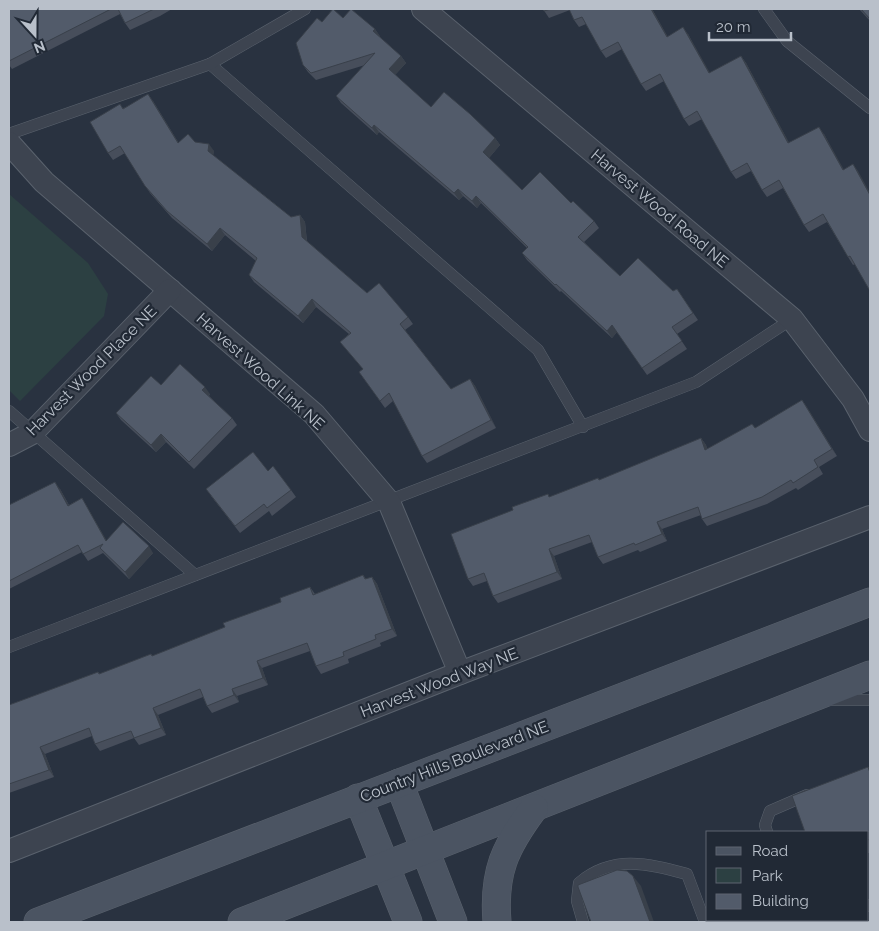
<svg xmlns="http://www.w3.org/2000/svg" width="879" height="931" font-family="Raleway,sans-serif">
  <style>
    .green { fill: #2c4042 }
    .lines { fill: none; stroke-linecap: round; stroke-linejoin: round }
    .lane-casing { stroke: #5a626d; stroke-width: 12 }
    .street-casing { stroke: #5a626d; stroke-width: 24 }
    .secondary-casing { stroke: #5a626d; stroke-width: 29 }
    .lane { stroke: #3d4450; stroke-width: 11 }
    .street { stroke: #3d4450; stroke-width: 22 }
    .secondary { stroke: #4b5462; stroke-width: 28 }
    .wall { fill: #474e5b }
    .shaded-wall { fill: #39404a }
    .building { fill: #525b6a; stroke: #39404a }
    .labels { text-anchor: middle; stroke-width: 4.5; stroke-linejoin: round; paint-order: stroke }
    .street-label { font-size: 16px; fill: #b9c0ca; stroke: #212935 }
  </style>
  <rect width="100%" height="100%" fill="#293240"/>
  <polygon class="green" points="9,194 88,263 108,294 104,316 20,401 9,390"/>
  <g class="lines">
    <g class="lane-casing">
      <g id="lane">
        <polyline points="764,9 787,41 870,108"/>
        <polyline points="210,64 538,350 583,427"/>
        <polyline points="9,134 210,64 305,9"/>
        <polyline points="9,411 195,575"/>
        <polyline points="9,647 696,382 792,319"/>
        <polyline points="828,700 870,700"/>
        <polyline points="767,832 765,825 770,811 807,795"/>
        <polyline points="868,906 870,905"/>
        <path d="M583,922L577,901L579,883C613,854 649,864 687,874L705,922"/>
        <polyline points="826,922 832,920"/>
      </g>
    </g>
    <g class="street-casing">
      <g id="street">
        <polyline points="423,9 792,319 853,399 870,430"/>
        <polyline points="9,143 44,182 314,414 389,502 460,673"/>
        <polyline points="9,445 32,433 170,290"/>
        <polyline points="9,851 460,673 870,517"/>
      </g>
    </g>
    <g class="secondary-casing">
      <g id="secondary">
        <polyline points="399,783 453,922"/>
        <polyline points="358,798 408,922"/>
        <polyline points="38,922 870,602"/>
        <polyline points="242,922 870,675"/>
        <path d="M497,922C493,872 505,847 534,808"/>
      </g>
    </g>
    <use href="#lane" class="lane"/>
    <use href="#street" class="street"/>
    <use href="#secondary" class="secondary"/>
  </g>
  <g class="wall">
    <polygon points="9,9 172,9 160,16 130,30 125,23 120,14 12,69 9,65"/>
    <polygon points="543,9 652,9 667,36 688,34 709,73 741,56 746,63 789,143 824,134 843,170 858,171 855,264 853,265 848,257 827,222 809,232 804,225 783,188 767,197 762,190 751,171 736,179 731,172 702,119 689,126 684,119 664,81 646,91 641,84 622,49 606,58 601,51 586,24 579,27 574,20 570,10 549,18"/>
    <polygon points="859,9 870,9 870,21"/>
    <polygon points="343,18 375,29 380,37 401,56 406,63 395,75 431,107 495,138 500,145 489,158 522,190 571,203 594,221 599,228 584,242 620,276 673,291 677,289 698,320 677,334 687,349 647,375 617,332 612,338 561,291 560,292 527,260 522,253 527,248 481,203 477,208 463,196 459,200 379,132 377,135 341,103 336,96 365,65 316,80 308,72 303,65 322,22"/>
    <polygon points="153,101 178,142 195,142 214,151 213,155 291,217 300,215 305,222 307,241 367,293 408,317 413,324 405,330 451,389 470,379 475,386 496,428 427,463 422,456 393,401 385,408 359,372 363,369 340,342 349,334 316,307 303,323 254,282 249,275 256,261 225,235 212,251 172,218 150,193 125,153 113,160 108,153 123,108"/>
    <polygon points="161,385 210,394 209,396 232,418 237,425 194,469 166,442 156,452 121,420 116,413"/>
    <polygon points="802,400 837,456 819,467 823,474 798,490 796,488 767,504 707,526 702,519 701,515 662,529 667,541 640,552 638,550 603,564 598,557 592,542 554,556 562,579 498,603 493,596 487,581 473,586 468,579 513,510 599,480 701,438 706,445 707,449 752,424 755,428"/>
    <polygon points="268,471 291,490 296,497 272,516 269,511 240,533 211,496"/>
    <polygon points="60,489 69,505 82,498 86,505 106,541 153,553 129,579 103,553 88,561 82,552 9,589 9,505"/>
    <polygon points="363,575 366,579 372,577 377,584 397,636 380,643 381,646 348,659 349,663 321,674 316,666 310,651 262,668 268,685 237,696 239,702 212,713 207,706 203,697 158,715 166,735 139,745 134,738 100,751 95,744 92,736 45,754 54,777 9,793 9,705 98,672 100,674 151,654 152,656 225,627 281,602 310,587 315,594"/>
    <polygon points="868,767 870,770 870,853 868,853"/>
  </g>
  <g class="shaded-wall">
    <polygon points="651,9 652,9 672,44 667,37"/>
    <polygon points="683,27 688,34 714,80 709,73"/>
    <polygon points="375,29 380,36 378,38 373,31"/>
    <polygon points="401,56 406,63 394,76 389,69"/>
    <polygon points="741,56 746,63 793,150 788,143"/>
    <polygon points="148,94 153,101 183,150 178,143"/>
    <polygon points="374,125 379,132 377,135 372,128"/>
    <polygon points="819,127 824,134 848,177 843,170"/>
    <polygon points="495,138 500,145 488,159 483,152"/>
    <polygon points="209,144 214,151 213,158 208,151"/>
    <polygon points="853,164 858,171 870,193 870,195"/>
    <polygon points="458,189 463,196 459,200 454,193"/>
    <polygon points="476,196 481,203 477,208 472,201"/>
    <polygon points="300,215 305,222 307,244 302,237"/>
    <polygon points="220,228 225,235 212,251 207,244"/>
    <polygon points="312,299 316,307 303,323 298,316"/>
    <polygon points="612,325 617,332 612,338 607,331"/>
    <polygon points="470,379 475,386 496,428 491,420"/>
    <polygon points="205,387 210,394 207,397 202,390"/>
    <polygon points="802,400 807,407 837,456 832,449"/>
    <polygon points="161,434 166,442 156,452 151,445"/>
    <polygon points="701,438 706,445 710,457 705,450"/>
    <polygon points="55,482 60,489 73,513 68,506"/>
    <polygon points="82,498 86,505 111,548 106,541"/>
    <polygon points="657,522 662,529 667,541 662,534"/>
    <polygon points="149,546 153,553 129,579 125,572"/>
    <polygon points="549,549 554,556 562,579 557,572"/>
    <polygon points="372,577 377,584 397,636 392,629"/>
    <polygon points="257,661 262,668 268,685 263,678"/>
    <polygon points="232,689 237,696 239,702 234,695"/>
    <polygon points="153,708 158,715 166,735 161,728"/>
    <polygon points="40,747 45,754 54,777 49,770"/>
    <polygon points="633,876 641,886 654,922 650,922"/>
  </g>
  <g class="building">
    <polygon points="9,9 111,9 9,61"/>
    <polygon points="118,9 154,9 125,23"/>
    <polygon points="333,9 343,18 351,9 375,29 373,31 401,56 389,69 431,107 444,92 470,114 495,138 483,152 522,190 540,172 571,203 573,201 594,221 578,237 620,276 638,258 673,291 677,289 693,313 672,327 682,341 642,368 612,325 607,331 556,284 555,285 522,253 528,247 476,196 472,201 458,189 454,193 374,125 372,128 336,96 375,53 311,73 303,65 296,43 317,18 322,22"/>
    <polygon points="543,9 551,9 544,11"/>
    <polygon points="569,9 651,9 667,37 683,27 709,73 741,56 788,143 819,127 843,170 853,164 870,195 870,291 850,256 848,257 823,214 804,225 779,180 762,190 747,163 731,172 697,111 684,119 660,74 641,84 618,42 601,51 582,17 574,20"/>
    <polygon points="861,9 870,9 870,19"/>
    <polygon points="148,94 178,143 188,134 195,142 209,144 208,151 291,217 300,215 302,237 367,293 379,283 408,317 400,324 451,389 470,379 491,420 422,456 389,393 380,401 359,372 363,369 340,342 351,333 312,299 298,316 249,275 257,258 220,228 207,244 167,211 145,186 120,146 108,153 90,122 120,104 123,109"/>
    <polygon points="180,364 205,387 202,390 232,418 189,462 161,434 151,445 116,413 151,376 161,385"/>
    <polygon points="802,400 832,449 814,460 818,467 793,483 791,480 762,497 702,519 698,507 657,522 662,534 635,545 634,543 598,557 589,535 549,549 557,572 493,596 484,573 468,579 451,534 513,510 512,507 548,494 549,497 598,478 599,480 701,438 705,450 752,424 755,428"/>
    <polygon points="253,452 268,471 273,466 291,490 267,508 264,504 235,526 206,489"/>
    <polygon points="55,482 68,506 82,498 106,541 123,522 149,546 125,572 100,548 103,544 83,554 78,545 9,581 9,505"/>
    <polygon points="363,575 365,579 372,577 392,629 375,635 376,639 343,652 344,656 316,666 307,643 257,661 263,678 232,689 234,695 207,706 200,689 153,708 161,728 134,738 131,731 95,744 89,728 40,747 49,770 9,784 9,705 98,672 99,674 151,654 152,656 225,627 223,623 281,602 280,598 310,587 313,595"/>
    <polygon points="868,767 870,773 870,839 868,840 868,832 805,832 792,796"/>
    <polygon points="617,870 627,871 633,876 650,922 591,922 578,887 578,885"/>
  </g>
  <g class="labels">
    <g class="street-label">
      <text transform="translate(660 208) rotate(40)" y="6">Harvest Wood Road NE</text>
      <text transform="translate(91 370) rotate(-45)" y="6">Harvest Wood Place NE</text>
      <text transform="translate(261 371) rotate(42)" y="6">Harvest Wood Link NE</text>
      <text transform="translate(439 682) rotate(-21)" y="6">Harvest Wood Way NE</text>
      <text transform="translate(454 761) rotate(-21)" y="6">Country Hills Boulevard NE</text>
    </g>
  </g>
  <rect width="879" height="931" fill="none" stroke="#b9c0ca" stroke-width="20"/>
  <rect x="706" y="831" width="162" height="90" fill="#212935" stroke="#5e6571"/>
  <rect x="716" y="847" width="25" height="8" fill="#4b5462" stroke="#5e6571"/>
  <text x="752" y="856" font-size="15" fill="#b9c0ca">Road</text>
  <rect x="716" y="868" width="25" height="15" fill="#2c4042" stroke="#5e6571"/>
  <text x="752" y="881" font-size="15" fill="#b9c0ca">Park</text>
  <rect x="716" y="894" width="25" height="15" fill="#525b6a" stroke="#5e6571"/>
  <text x="752" y="906" font-size="15" fill="#b9c0ca">Building</text>
  <g transform="translate(35 35) rotate(159)" stroke="#212935" stroke-width="4" paint-order="stroke">
  <path d="M0-4L9 19L0 12L-9 19Z" fill="#b9c0ca"/>
  <text y="-8" font-size="14" font-weight="bold" text-anchor="middle" fill="#b9c0ca">N</text>
  </g>
  <path d="M709 32v8h82v-8" fill="none" stroke="#b9c0ca" stroke-width="2.5"/>
  <text x="716" y="32" font-size="15" fill="#b9c0ca" stroke="#212935" stroke-width="4" paint-order="stroke">20 m</text>
</svg>
